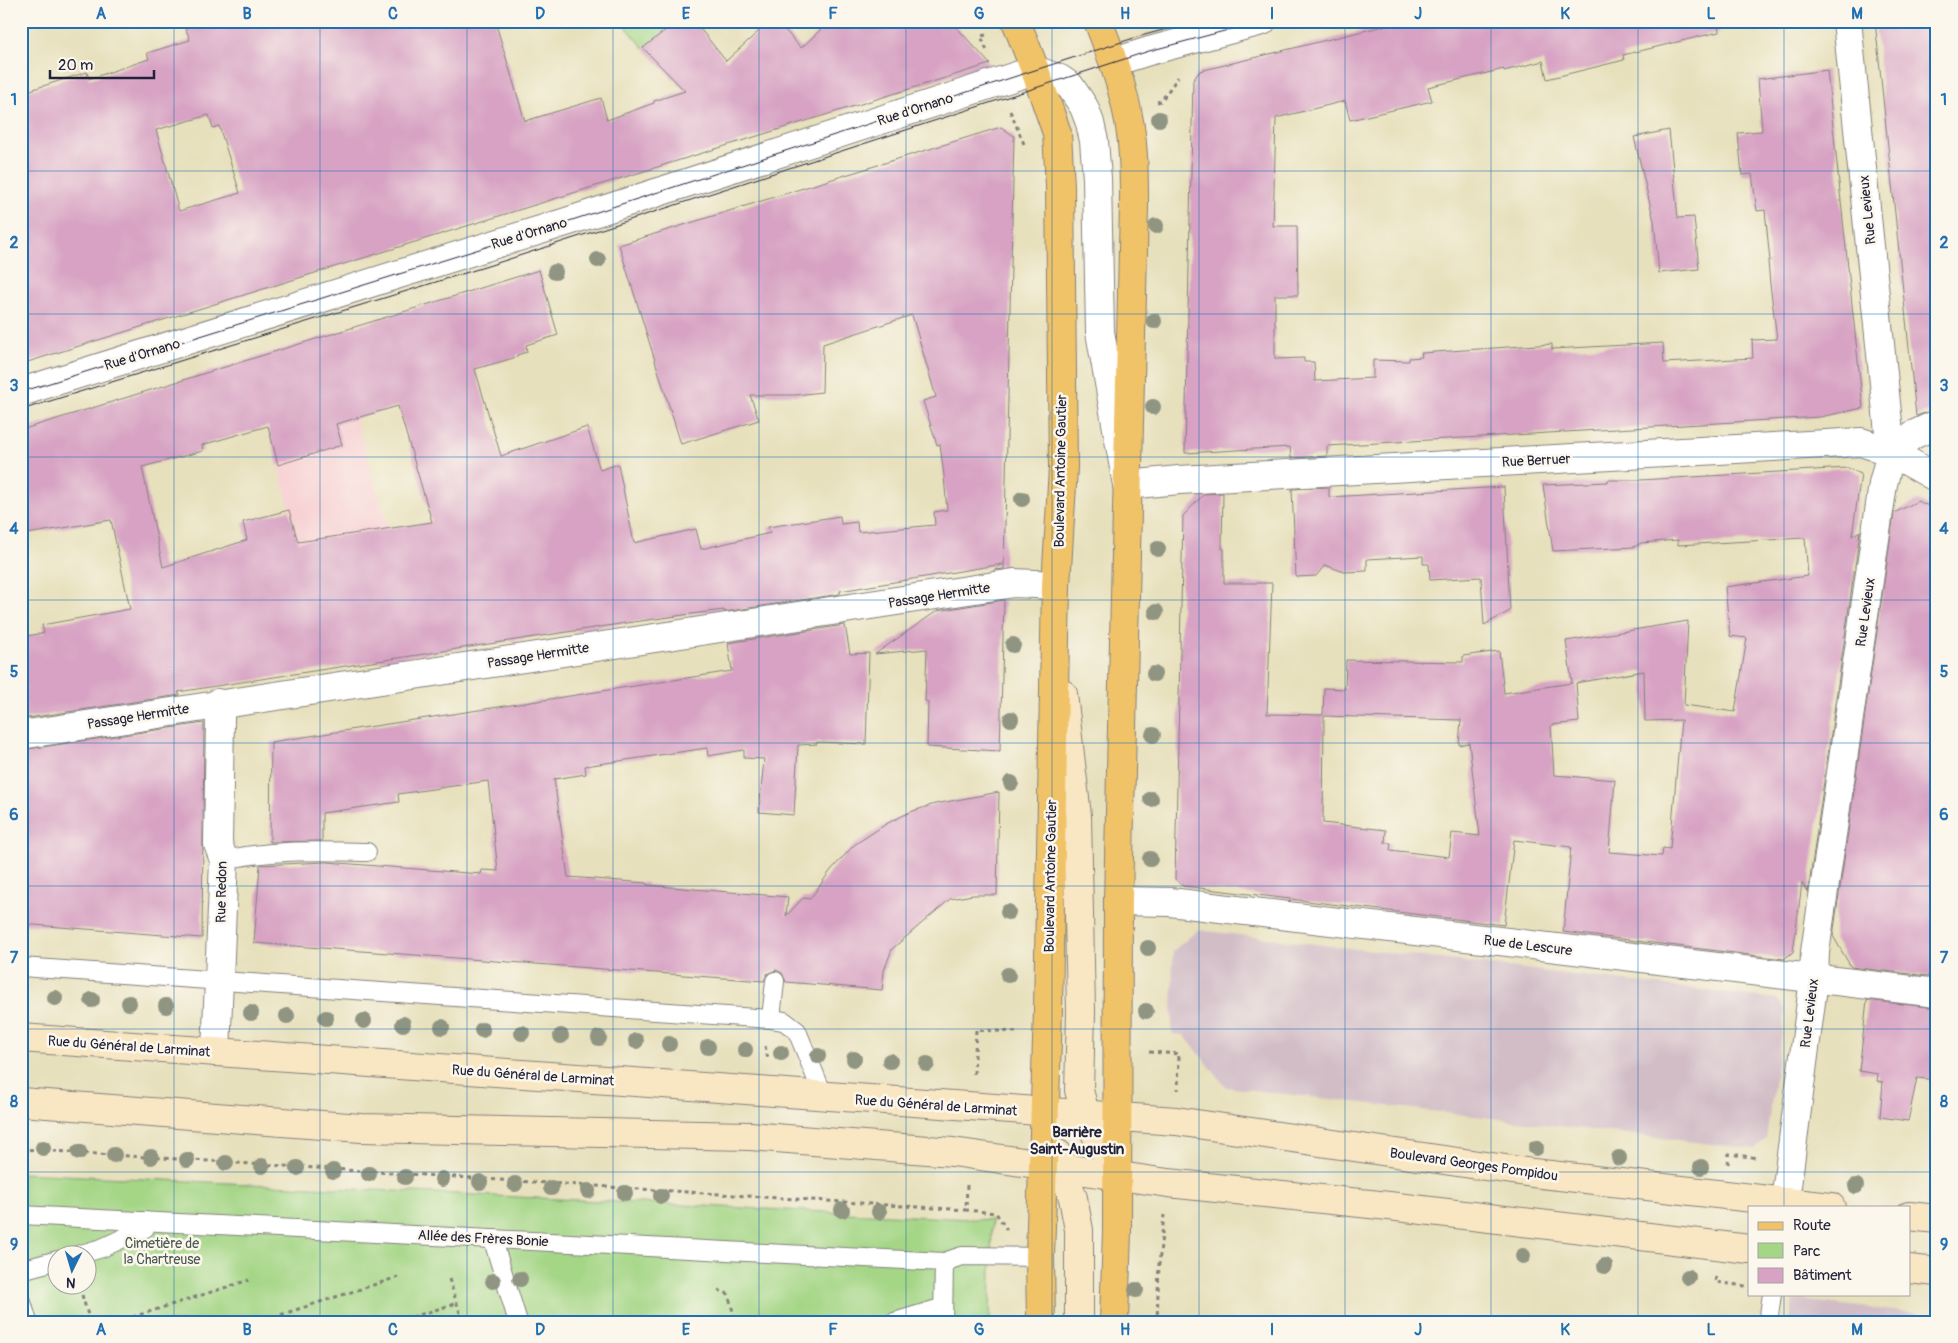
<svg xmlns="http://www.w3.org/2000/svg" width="1958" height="1343" font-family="Pangolin,sans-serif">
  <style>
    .built { fill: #f7cfd3 }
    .industrial { fill: #d2bdc7 }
    .green { fill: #a4d686; stroke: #637c60; fill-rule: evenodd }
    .building { fill: #d7a2c3; fill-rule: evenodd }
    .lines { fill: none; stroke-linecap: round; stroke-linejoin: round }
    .lane-casing { stroke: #84817c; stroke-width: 20 }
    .street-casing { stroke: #84817c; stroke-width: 30 }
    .secondary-casing { stroke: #84817c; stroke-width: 30 }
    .primary-casing { stroke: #84817c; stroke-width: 30 }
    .path { stroke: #84817c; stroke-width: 3; stroke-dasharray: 4 4; stroke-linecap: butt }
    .lane { stroke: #fff; stroke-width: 18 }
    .street { stroke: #fff; stroke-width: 28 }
    .secondary { stroke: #f9e7c3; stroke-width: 28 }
    .primary { stroke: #f1c369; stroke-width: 28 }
    .tram { stroke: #22223b; stroke-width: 1 }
    .tree { fill: #909582 }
    .grid { fill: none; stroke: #1f6fb2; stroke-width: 1; stroke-opacity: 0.55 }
    .labels { text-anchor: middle; stroke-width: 5; stroke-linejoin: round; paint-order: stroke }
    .street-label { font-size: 14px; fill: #22223b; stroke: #fbf7ec }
    .park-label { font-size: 14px; fill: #495852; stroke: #fbf7ec }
    .neighbourhood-label { font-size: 15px; font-weight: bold; fill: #22223b; stroke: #fbf7ec }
    .neatline { fill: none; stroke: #1f6fb2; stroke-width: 2 }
    .grid-label { font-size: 16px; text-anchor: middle; font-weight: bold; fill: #1f6fb2 }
  </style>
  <rect width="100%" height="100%" fill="#fbf7ec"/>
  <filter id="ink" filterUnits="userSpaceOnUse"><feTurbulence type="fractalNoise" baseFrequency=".02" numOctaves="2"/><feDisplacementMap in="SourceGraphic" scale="10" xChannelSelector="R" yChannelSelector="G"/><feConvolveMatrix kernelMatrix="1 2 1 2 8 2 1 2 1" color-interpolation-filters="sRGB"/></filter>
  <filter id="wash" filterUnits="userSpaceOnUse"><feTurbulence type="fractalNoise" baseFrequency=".0096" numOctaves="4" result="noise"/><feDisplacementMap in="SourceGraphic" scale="20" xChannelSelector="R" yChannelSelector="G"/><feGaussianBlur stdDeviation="1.12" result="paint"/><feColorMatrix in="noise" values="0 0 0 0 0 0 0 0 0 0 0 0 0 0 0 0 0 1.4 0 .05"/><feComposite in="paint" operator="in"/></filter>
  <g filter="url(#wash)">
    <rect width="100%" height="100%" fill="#e7e0bc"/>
    <polygon class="built" points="329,334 389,529 298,542 251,359"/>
    <g class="industrial">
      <polygon points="1198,930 1777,999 1785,1010 1766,1139 1754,1149 1226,1087 1184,1035 1172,1034 1173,951"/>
      <polygon points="1800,1300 1937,1316 1937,1322 1790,1322 1793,1301"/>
    </g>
    <g class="green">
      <polygon points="621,21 677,21 644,48"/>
      <path d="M21,1173L992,1220L990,1322H21ZM58,1256H88V1286H58Z"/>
    </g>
    <g id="blocks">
      <g class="building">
        <path d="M183,21H495L525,121L601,98L607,120L654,103V101L685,91L643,48L677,21H694L726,61L770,21H777L801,48L830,21H951L990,64L21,364V93L87,72L89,79L149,59L147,53L190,40ZM209,115L213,128L219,126L240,193L179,211L156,130Z"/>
        <polygon points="1404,21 1718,21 1719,32 1623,55 1624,60 1547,79 1543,61 1504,71 1504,69 1428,87 1432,101 1350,120 1345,101 1276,118 1273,226 1297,226 1298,295 1275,295 1275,359 1304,358 1304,362 1314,362 1315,381 1373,378 1373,360 1409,361 1409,358 1422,357 1421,353 1552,344 1552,349 1663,343 1664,363 1753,358 1752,340 1777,339 1770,284 1768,261 1770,261 1765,210 1757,211 1752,174 1742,175 1738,133 1762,131 1758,79 1827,70 1863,408 1820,417 1327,446 1327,456 1291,458 1290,447 1185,453 1193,80 1200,71"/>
        <polygon points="1875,21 1937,21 1937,409 1916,416"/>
        <path d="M1001,127L1014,136L1004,569L994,570L1003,564L840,591V594L724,612V610L691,614L626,623L235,683L178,692L180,695L21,719V637L44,633L42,625L130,609L111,520L21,535V430L539,270L558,335L526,345L527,352L517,355V357L475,369L501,456L587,427L600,470L618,464L634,543L696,529L701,549L770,533L768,527L840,516L841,524L857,522L858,532L935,525L934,512L947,510L944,476L940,444L937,445L923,401L936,397L912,315L823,344L822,392L796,395H750L759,420L681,444L619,245ZM398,406L432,522L298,542L289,510L243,522L247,540L163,567L142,467L203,451L202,445L268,426L278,465L342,445L336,424Z"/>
        <polygon points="1669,130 1678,218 1694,217 1699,269 1659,273 1654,221 1634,137"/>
        <path d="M1848,468L1861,474L1852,536L1860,531L1808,893L1802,883L1793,952L1784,959L1563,932L1571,847L1514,840L1504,925L1183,886L1175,879L1183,516L1204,494L1223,493L1222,549H1224V583H1272L1267,714L1323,715L1324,688L1345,689L1346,660L1463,662V656L1499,651L1504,693L1572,683L1566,641L1688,621L1684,705L1735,712L1747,638L1730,636L1725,587L1808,576L1805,538L1678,545V540L1641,543L1634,547L1553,551L1543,485L1608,482V480H1640ZM1644,671L1645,721L1681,720L1670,849L1663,848L1662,856L1609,852L1615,780L1554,775L1551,725L1579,722L1576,683ZM1324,716L1461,720L1459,745L1469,743L1480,836L1452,833L1449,857L1390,850L1391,843H1385L1386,830L1323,823Z"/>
        <polygon points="1329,487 1329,497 1504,487 1510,611 1484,625 1481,577 1430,580 1429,564 1423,564 1423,556 1367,559 1367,571 1344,572 1325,565 1316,576 1296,577 1292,489"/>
        <polygon points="1918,501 1937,510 1937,977 1851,967 1833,936 1894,513"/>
        <polygon points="1004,600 1000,751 927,747 928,702 925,701 927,649 875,654 937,611"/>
        <polygon points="845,625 850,654 869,653 866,744 817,742 817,744 798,745 794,815 759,812 764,759 744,758 744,750 708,756 707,748 585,766 586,774 554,779 568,877 647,883 647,885 788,897 786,916 803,898 810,899 831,870 854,845 886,824 910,812 935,804 999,792 997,895 973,895 950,899 892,949 884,971 882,990 786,982 782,973 776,970 767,974 764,981 254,943 260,865 326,862 481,874 482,870 498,871 488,781 398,794 399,802 322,813 322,841 270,842 271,742 732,671 728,643"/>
        <polygon points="204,723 202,938 21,924 21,750"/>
        <polygon points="1867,1000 1937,1008 1937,1080 1917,1078 1908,1121 1880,1117 1883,1082 1877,1081 1878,1074 1859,1071"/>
      </g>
    </g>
  </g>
  <g filter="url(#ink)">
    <use href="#blocks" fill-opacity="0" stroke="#84817c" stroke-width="1"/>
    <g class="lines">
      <g class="lane-casing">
        <g id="lane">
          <path d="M224,860C274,849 317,851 367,852"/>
          <polyline points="21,967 771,1019 784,1021 797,1031 824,1097"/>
          <polyline points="771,1019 775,981"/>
          <polyline points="21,1215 944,1262 962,1256 1040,1257"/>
          <polyline points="494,1239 495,1247 518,1322"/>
          <polyline points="74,1256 102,1248 145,1228 145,1221"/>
          <polyline points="21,1270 58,1260"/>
          <polyline points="21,1299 28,1322"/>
          <polyline points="894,1322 937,1309 943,1309"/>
          <polyline points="943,1322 944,1262"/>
          <polyline points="1768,1322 1772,1294"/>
        </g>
      </g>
      <g class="street-casing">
        <g id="street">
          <polyline points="1114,62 1149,51 1262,21"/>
          <polyline points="21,392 566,222 1035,70 1060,79 1070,86 1084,107 1090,123 1094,141 1097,178 1100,332 1127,485 1179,480 1861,442 1891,452 1937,478"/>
          <polyline points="1891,452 1913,435 1937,424"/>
          <polyline points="21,735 1014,583 1056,585"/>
          <polyline points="1118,901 1170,902 1937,993"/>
          <polyline points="216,1052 224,860 218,844 220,718 218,703"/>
          <polyline points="1785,1201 1814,979 1815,952 1883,484 1891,452 1847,21"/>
        </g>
      </g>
      <g class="secondary-casing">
        <g id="secondary">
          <polyline points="1063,694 1077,816 1081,1012 1079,1090 1085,1114 1118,1176"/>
          <polyline points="21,1038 1176,1121 1533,1173 1831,1207"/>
          <polyline points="21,1102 361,1128 750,1136 953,1152 1168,1183 1389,1206 1749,1249"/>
          <polyline points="1058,1154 1073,1198 1079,1230 1079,1322"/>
          <polyline points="1909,1216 1937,1219"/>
          <polyline points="1909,1269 1937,1272"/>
        </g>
      </g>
      <g class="primary-casing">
        <g id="primary">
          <polyline points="1016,21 1035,70 1057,133 1060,186 1063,468 1056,585 1048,1010 1040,1257 1041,1322"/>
          <path d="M1098,21C1115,64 1131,109 1133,156C1134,173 1134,190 1134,206L1118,901L1117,1231L1114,1322"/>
        </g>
      </g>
      <g class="path">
        <polyline points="986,35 981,36 987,51"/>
        <polyline points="1157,102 1161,101 1178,77"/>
        <polyline points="1010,111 1024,144"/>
        <polyline points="765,1046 768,1059"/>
        <polyline points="1149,1052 1179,1054 1178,1090"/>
        <polyline points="974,1074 976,1030 1017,1032"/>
        <polyline points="21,1149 966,1210"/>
        <polyline points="1728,1164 1729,1154 1758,1158"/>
        <polyline points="967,1185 966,1210 996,1213 1007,1230"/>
        <polyline points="1716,1277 1715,1282 1746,1286"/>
        <polyline points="449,1279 463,1322"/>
        <polyline points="718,1290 728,1294 736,1322"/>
        <polyline points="82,1295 90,1322"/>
        <polyline points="283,1314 285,1322"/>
        <polyline points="117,1322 249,1280"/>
        <polyline points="258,1322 398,1277"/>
        <polyline points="397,1322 457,1303"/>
        <polyline points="1157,1322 1159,1264 1164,1215"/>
      </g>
      <use href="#lane" class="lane"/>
      <use href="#street" class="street"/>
      <use href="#secondary" class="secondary"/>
      <use href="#primary" class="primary"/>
      <g class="tram">
        <polyline points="21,392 566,222 1137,37 1196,21"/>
        <polyline points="21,410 491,265 1149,51 1262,21"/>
      </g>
    </g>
    <g class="tree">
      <circle cx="1159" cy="119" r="8"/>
      <circle cx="1156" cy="226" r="8"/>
      <circle cx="598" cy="260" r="8"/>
      <circle cx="555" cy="272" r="8"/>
      <circle cx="1154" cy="321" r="8"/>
      <circle cx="1153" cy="407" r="8"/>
      <circle cx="1022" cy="499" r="8"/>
      <circle cx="1158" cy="549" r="8"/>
      <circle cx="1156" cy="612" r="8"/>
      <circle cx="1013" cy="645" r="8"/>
      <circle cx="1154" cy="674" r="8"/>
      <circle cx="1011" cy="719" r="8"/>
      <circle cx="1153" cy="735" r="8"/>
      <circle cx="1011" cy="783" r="8"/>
      <circle cx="1151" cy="799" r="8"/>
      <circle cx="1150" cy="859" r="8"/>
      <circle cx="1008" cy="912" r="8"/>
      <circle cx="1148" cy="948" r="8"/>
      <circle cx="1008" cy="975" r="8"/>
      <circle cx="55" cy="998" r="8"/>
      <circle cx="92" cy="1000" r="8"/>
      <circle cx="129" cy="1003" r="8"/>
      <circle cx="166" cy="1006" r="8"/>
      <circle cx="1146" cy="1011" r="8"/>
      <circle cx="251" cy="1013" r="8"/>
      <circle cx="287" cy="1016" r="8"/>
      <circle cx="326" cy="1018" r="8"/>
      <circle cx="364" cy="1021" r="8"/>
      <circle cx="403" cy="1024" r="8"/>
      <circle cx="442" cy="1027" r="8"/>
      <circle cx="482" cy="1030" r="8"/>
      <circle cx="522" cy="1033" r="8"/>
      <circle cx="561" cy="1036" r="8"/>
      <circle cx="599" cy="1038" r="8"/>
      <circle cx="636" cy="1041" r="8"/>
      <circle cx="669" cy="1044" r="8"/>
      <circle cx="708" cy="1047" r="8"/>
      <circle cx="745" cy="1050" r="8"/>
      <circle cx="781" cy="1053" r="8"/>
      <circle cx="818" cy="1056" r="8"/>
      <circle cx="854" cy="1059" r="8"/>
      <circle cx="890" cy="1061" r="8"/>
      <circle cx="927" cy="1064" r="8"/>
      <circle cx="43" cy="1148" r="8"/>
      <circle cx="1536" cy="1148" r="8"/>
      <circle cx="79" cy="1152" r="8"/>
      <circle cx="114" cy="1155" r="8"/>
      <circle cx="151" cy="1157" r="8"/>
      <circle cx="1619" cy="1158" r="8"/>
      <circle cx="187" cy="1160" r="8"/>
      <circle cx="226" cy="1163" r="8"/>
      <circle cx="262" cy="1166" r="8"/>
      <circle cx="1701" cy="1167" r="8"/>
      <circle cx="297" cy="1168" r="8"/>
      <circle cx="333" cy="1171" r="8"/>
      <circle cx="369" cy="1174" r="8"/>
      <circle cx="405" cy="1177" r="8"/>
      <circle cx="442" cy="1179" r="8"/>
      <circle cx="480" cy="1182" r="8"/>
      <circle cx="515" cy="1184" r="8"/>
      <circle cx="1856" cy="1186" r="8"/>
      <circle cx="551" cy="1188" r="8"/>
      <circle cx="588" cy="1191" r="8"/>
      <circle cx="625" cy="1193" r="8"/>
      <circle cx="661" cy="1196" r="8"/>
      <circle cx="842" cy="1210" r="8"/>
      <circle cx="879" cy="1212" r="8"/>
      <circle cx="1523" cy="1256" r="8"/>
      <circle cx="1605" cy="1266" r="8"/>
      <circle cx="1688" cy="1277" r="8"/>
      <circle cx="520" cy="1279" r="8"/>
      <circle cx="493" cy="1281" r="8"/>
      <circle cx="1136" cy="1290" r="8"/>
    </g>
  </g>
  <path class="grid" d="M174,21V1322M320,21V1322M467,21V1322M613,21V1322M759,21V1322M906,21V1322M1052,21V1322M1199,21V1322M1345,21V1322M1491,21V1322M1638,21V1322M1784,21V1207M21,171H1937M21,314H1937M21,457H1937M21,600H1937M21,743H1937M21,886H1937M21,1029H1937M21,1172H1937M1784,1294V1322"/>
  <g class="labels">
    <g class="street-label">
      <text transform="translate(915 109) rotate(-18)" y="5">Rue d'Ornano</text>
      <text transform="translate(1867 210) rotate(-96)" y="5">Rue Levieux</text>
      <text transform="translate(529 233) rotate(-17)" y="5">Rue d'Ornano</text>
      <text transform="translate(142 354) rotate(-17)" y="5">Rue d'Ornano</text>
      <text transform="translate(1536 460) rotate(-3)" y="5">Rue Berruer</text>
      <text transform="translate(1060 471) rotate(-89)" y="5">Boulevard Antoine Gautier</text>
      <text transform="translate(939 595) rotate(-9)" y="5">Passage Hermitte</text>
      <text transform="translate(1865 612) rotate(-82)" y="5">Rue Levieux</text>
      <text transform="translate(538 655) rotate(-9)" y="5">Passage Hermitte</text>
      <text transform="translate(138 716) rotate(-9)" y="5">Passage Hermitte</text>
      <text transform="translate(1050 876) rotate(-89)" y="5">Boulevard Antoine Gautier</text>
      <text transform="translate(221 892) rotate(-89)" y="5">Rue Redon</text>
      <text transform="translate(1528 945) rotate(7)" y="5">Rue de Lescure</text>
      <text transform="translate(1809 1013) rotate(-83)" y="5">Rue Levieux</text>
      <text transform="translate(129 1046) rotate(4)" y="5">Rue du Général de Larminat</text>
      <text transform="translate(533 1075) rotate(4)" y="5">Rue du Général de Larminat</text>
      <text transform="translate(936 1105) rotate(4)" y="5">Rue du Général de Larminat</text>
      <text transform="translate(1474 1164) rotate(8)" y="5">Boulevard Georges Pompidou</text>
      <text transform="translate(483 1238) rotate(3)" y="5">Allée des Frères Bonie</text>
    </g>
    <g class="park-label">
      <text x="162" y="1248">Cimetière de<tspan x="162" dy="16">la Chartreuse</tspan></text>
    </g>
    <g class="neighbourhood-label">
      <text x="1077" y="1137">Barrière<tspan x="1077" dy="17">Saint-Augustin</tspan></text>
    </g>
  </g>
  <rect width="1958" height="1343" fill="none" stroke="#fbf7ec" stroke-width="55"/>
  <rect x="1748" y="1206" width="162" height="90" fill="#fbf7ec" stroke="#a4a2a5"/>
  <rect x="1758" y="1222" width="25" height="8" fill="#f1c369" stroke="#a4a2a5"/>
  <text x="1793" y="1230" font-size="15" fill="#22223b">Route</text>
  <rect x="1758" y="1243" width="25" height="15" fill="#a4d686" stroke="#a4a2a5"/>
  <text x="1793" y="1256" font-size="15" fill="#22223b">Parc</text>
  <rect x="1758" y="1268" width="25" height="15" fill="#d7a2c3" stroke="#a4a2a5"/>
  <text x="1793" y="1280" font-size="15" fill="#22223b">Bâtiment</text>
  <g transform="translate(72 1270) rotate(185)"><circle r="24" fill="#fbf7ec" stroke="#a4a2a5"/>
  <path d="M0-4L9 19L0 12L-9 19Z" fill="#1f6fb2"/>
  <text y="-8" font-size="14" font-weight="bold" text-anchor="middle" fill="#22223b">N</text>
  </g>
  <path d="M50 70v8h104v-8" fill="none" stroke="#22223b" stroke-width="2.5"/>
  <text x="58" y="70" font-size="15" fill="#22223b" stroke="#fbf7ec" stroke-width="4" paint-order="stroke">20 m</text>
  <rect x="28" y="28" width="1902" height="1288" class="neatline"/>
  <g class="grid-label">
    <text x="101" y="19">A</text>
    <text x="247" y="19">B</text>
    <text x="393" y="19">C</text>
    <text x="540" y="19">D</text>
    <text x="686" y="19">E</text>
    <text x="833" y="19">F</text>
    <text x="979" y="19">G</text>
    <text x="1125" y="19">H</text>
    <text x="1272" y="19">I</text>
    <text x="1418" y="19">J</text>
    <text x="1565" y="19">K</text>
    <text x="1711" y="19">L</text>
    <text x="1857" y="19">M</text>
    <text x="14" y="105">1</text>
    <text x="1944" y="105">1</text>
    <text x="14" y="248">2</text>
    <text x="1944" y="248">2</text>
    <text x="14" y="391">3</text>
    <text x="1944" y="391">3</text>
    <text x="14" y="534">4</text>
    <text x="1944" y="534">4</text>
    <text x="14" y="677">5</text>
    <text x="1944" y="677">5</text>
    <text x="14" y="820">6</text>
    <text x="1944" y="820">6</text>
    <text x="14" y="963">7</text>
    <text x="1944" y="963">7</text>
    <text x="14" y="1107">8</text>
    <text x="1944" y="1107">8</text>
    <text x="14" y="1250">9</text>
    <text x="1944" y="1250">9</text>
    <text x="101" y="1335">A</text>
    <text x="247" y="1335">B</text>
    <text x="393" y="1335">C</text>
    <text x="540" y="1335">D</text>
    <text x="686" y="1335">E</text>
    <text x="833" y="1335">F</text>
    <text x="979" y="1335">G</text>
    <text x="1125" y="1335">H</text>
    <text x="1272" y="1335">I</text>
    <text x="1418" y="1335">J</text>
    <text x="1565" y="1335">K</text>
    <text x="1711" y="1335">L</text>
    <text x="1857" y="1335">M</text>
  </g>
</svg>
